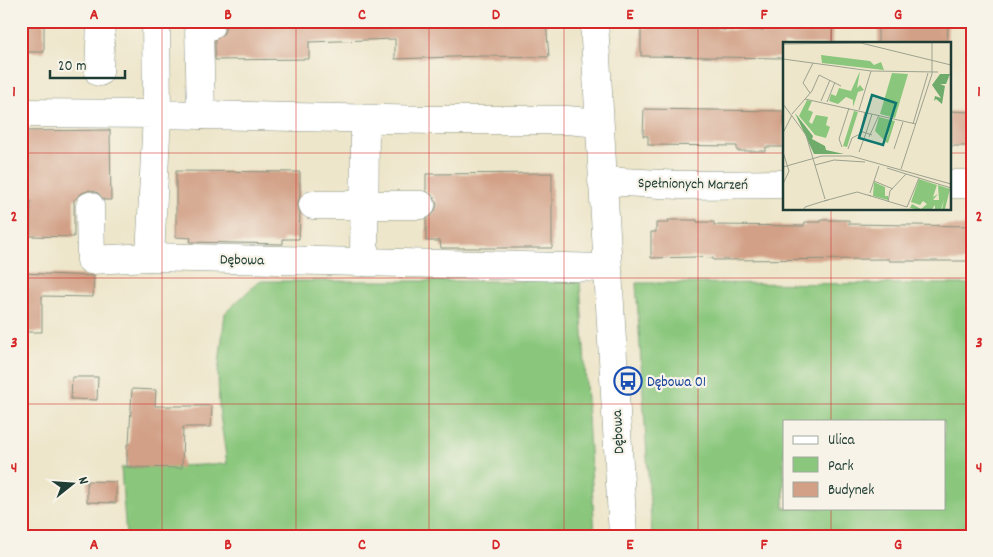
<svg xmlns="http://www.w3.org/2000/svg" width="993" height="557" font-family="Dekko,sans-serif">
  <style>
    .green { fill: #8ac77d; stroke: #548258; fill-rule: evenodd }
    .building { fill: #d2a086 }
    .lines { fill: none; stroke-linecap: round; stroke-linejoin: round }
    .minor-casing { stroke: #869280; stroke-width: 29 }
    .minor { stroke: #fff; stroke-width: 28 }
    .grid { fill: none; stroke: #d62828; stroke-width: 1; stroke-opacity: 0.55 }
    .labels { text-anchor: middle; stroke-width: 4.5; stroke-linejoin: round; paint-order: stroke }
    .street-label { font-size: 15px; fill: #1f3d34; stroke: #f7f3e8 }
    .transit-label { font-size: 15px; fill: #164399; stroke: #f7f3e8; text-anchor: start }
    .inset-road { fill: none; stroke: #9ba28f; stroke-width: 1 }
    .view { fill: #0f766e; fill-opacity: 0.15; stroke: #0f766e; stroke-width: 2.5 }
    .inset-edge { fill: none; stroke: #1f3d34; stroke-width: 2.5 }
    .neatline { fill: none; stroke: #d62828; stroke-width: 2 }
    .grid-label { font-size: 16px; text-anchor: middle; font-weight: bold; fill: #d62828 }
  </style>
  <rect width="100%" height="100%" fill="#f7f3e8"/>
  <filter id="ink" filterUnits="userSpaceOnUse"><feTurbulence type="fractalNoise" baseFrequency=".02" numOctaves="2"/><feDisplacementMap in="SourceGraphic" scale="10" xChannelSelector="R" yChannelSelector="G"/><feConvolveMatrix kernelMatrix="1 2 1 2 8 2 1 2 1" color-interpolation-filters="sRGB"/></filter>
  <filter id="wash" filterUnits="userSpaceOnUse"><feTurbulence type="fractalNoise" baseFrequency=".0096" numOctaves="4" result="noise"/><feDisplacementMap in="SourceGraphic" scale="20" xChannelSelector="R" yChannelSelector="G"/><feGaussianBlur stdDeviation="1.12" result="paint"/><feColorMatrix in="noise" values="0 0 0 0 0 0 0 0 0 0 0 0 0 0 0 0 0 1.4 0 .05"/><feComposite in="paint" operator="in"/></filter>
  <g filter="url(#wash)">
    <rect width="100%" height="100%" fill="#eee6cb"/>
    <g class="green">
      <polygon points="259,281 580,281 595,536 126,536 121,468 227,464 219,408 218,373 225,313"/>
      <path d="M636,283L972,284V536H652ZM784,421H944V508H784Z"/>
    </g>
    <g id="blocks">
      <g class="building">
        <rect x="21" y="21" width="23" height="31"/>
        <polygon points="224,21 546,21 549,57 482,56 395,59 395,39 309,42 309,59 215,60 215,40 224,33 226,26"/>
        <polygon points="648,21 717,21 717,29 723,30 763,30 763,21 833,21 832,44 784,44 784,58 641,56 641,28 647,28"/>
        <polygon points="878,21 948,22 947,44 878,44"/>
        <polygon points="644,109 784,111 784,147 766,147 766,151 737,151 737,146 648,145 648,136 643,136"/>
        <polygon points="949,111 972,112 972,146 949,146"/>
        <polygon points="110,130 111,200 104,200 98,193 90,190 82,193 74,200 74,237 30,236 31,201 21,201 21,131"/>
        <polygon points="176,171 300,172 300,197 297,205 300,213 299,239 283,239 283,244 190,242 191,238 176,237"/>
        <polygon points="552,173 552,248 441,248 440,241 426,241 426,219 434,213 437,205 434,197 426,191 426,174"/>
        <polygon points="668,220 697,220 697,222 714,222 714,225 804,226 805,222 821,222 821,220 849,220 849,224 972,226 972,261 889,261 889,259 713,260 713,258 696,257 651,258 651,232 656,232 656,223 669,223"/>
        <polygon points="21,273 94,276 93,297 42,296 42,332 21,332"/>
        <polygon points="72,377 98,377 97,400 71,399"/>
        <polygon points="132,389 156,390 155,406 212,406 211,427 183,427 182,468 127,467 127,444 129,444"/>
        <polygon points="87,481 116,482 116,503 87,502"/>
      </g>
    </g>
  </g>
  <g filter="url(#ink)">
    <use href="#blocks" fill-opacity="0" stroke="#869280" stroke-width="1"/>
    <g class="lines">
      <g class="minor-casing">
        <g id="minor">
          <polyline points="156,21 157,114 432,120 567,120 599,123"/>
          <polyline points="594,21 623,536"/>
          <polyline points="99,72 101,21"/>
          <polyline points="21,113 157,114 150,257"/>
          <polyline points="201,115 199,26 210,26"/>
          <polyline points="602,181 681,185 784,184"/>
          <polyline points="949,184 972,184"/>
          <polyline points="313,205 421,205"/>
          <polyline points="90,206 91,260 150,257 607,268"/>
          <polyline points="364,262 365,119"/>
        </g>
      </g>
      <use href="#minor" class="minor"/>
    </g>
  </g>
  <path class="grid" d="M162,21V536M296,21V536M429,21V536M564,21V536M698,21V536M831,21V44M21,153H784M949,153H972M831,209V421M21,278H972M21,404H972M831,508V536"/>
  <defs>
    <g id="bus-ring" transform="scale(1.4375)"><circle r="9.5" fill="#f7f3e8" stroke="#1a4fb4" stroke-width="1.5"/><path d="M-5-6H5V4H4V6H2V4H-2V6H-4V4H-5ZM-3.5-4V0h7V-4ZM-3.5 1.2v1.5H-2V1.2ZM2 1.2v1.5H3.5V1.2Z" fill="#1a4fb4"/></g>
  </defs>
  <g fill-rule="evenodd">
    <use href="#bus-ring" x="628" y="381"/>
  </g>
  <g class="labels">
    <g class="street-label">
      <text transform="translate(693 183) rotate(1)" y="5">Spełnionych Marzeń</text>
      <text transform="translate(242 259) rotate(1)" y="5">Dębowa</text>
      <text transform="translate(617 432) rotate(-93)" y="5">Dębowa</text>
    </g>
    <g class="transit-label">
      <text x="647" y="386">Dębowa 01</text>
    </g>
  </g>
  <g transform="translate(783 42)">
    <rect width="168" height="168" fill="#eee6cb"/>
    <path d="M38,13L87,19L91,23L98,20L101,28L39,21ZM77,29L74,46L77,43L81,48L75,50L70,65V58L63,55L55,62L46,59L48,52L53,54L56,46L68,49ZM109,31L125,32L112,76L97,72ZM24,58L29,59L25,68L30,70L26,80L29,82L33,73L45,75L43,83L47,85L43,96L32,93L16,74ZM71,69L75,70L64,105L60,104ZM96,75L112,79L105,101L102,100L106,90L101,98L92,89ZM136,137L154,143L150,155L155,152L150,158H156L155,143L167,147L162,167H159L161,158L158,167H152V163L149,167H132L127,166L129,162L138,167L144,162L140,159L137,163L128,160ZM91,140L102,145V154H96H105V158L90,154Z" fill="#8ac77d"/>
    <path d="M157,32H167L163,42H157L162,44L159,62L153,57L151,59L152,54L158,56L149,43ZM12,71L30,94L29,97L42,104L43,108L61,112H31Z" fill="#6fac6c"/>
    <path class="inset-road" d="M0,2L78,1L168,23M0,17L88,29L155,30M27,51L20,41L30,21M22,57L133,82M38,59L47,38M44,60L52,40M0,62L23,93L42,157M76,68L88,29M9,72L29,49L36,33L58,44M130,82L145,31M77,89L83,91L89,72M0,91L9,73M86,95L96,73M59,105L56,97L66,66M65,107L69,96L77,92L82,70M111,107L120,80M0,110L6,129L0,142M76,110L83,91L89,93M32,123L51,118L82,120M0,125L39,114H68L168,142M104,126L168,146M118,127L149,32V0M91,139L110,147M87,151L96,124M88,154L124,165L136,136M45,158L41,159L74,150L88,154L85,153M105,160L107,149L123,132M21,167L22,165L41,159"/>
    <path class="view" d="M89,53L113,61L100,103L76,96Z"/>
    <rect width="168" height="168" class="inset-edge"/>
  </g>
  <rect width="993" height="557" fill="none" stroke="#f7f3e8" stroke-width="55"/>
  <rect x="783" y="420" width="162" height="90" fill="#f7f3e8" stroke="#a1aaa0"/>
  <rect x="793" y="436" width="25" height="8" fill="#ffffff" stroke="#a1aaa0"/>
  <text x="828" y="444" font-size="15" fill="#1f3d34">Ulica</text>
  <rect x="793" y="457" width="25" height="15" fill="#8ac77d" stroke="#a1aaa0"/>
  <text x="828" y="470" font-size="15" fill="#1f3d34">Park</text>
  <rect x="793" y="482" width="25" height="15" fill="#d2a086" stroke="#a1aaa0"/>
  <text x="828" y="494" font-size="15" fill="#1f3d34">Budynek</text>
  <g transform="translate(72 484) rotate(73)" stroke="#f7f3e8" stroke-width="4" paint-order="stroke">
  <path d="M0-4L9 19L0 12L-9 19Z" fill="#1f3d34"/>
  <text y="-8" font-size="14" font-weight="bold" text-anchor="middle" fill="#1f3d34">N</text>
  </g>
  <path d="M50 70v8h75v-8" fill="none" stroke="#1f3d34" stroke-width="2.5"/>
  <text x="58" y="70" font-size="15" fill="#1f3d34" stroke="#f7f3e8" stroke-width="4" paint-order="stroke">20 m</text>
  <rect x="28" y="28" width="938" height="502" class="neatline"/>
  <g class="grid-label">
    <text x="94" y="19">A</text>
    <text x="228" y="19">B</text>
    <text x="362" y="19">C</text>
    <text x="496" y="19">D</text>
    <text x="630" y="19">E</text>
    <text x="764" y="19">F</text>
    <text x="898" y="19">G</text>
    <text x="14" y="96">1</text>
    <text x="979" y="96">1</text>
    <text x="14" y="221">2</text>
    <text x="979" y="221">2</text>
    <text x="14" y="347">3</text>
    <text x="979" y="347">3</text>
    <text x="14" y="472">4</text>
    <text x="979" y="472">4</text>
    <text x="94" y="549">A</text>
    <text x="228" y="549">B</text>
    <text x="362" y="549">C</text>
    <text x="496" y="549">D</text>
    <text x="630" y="549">E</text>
    <text x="764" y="549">F</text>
    <text x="898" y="549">G</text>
  </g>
</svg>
